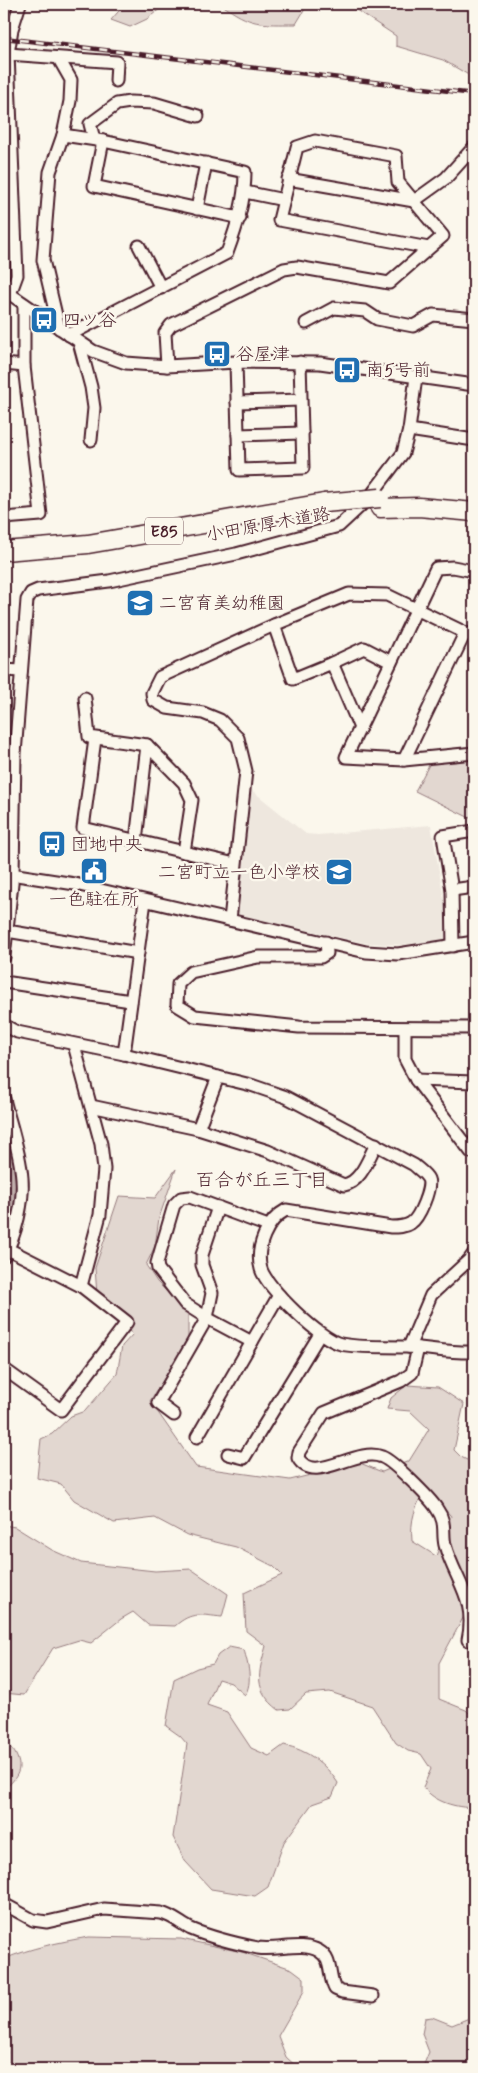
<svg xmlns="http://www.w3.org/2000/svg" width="478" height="2073" font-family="Mynerve,'Klee One',sans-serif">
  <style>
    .built { fill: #eee7de }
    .green { fill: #e2d7d0; stroke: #967b7e; fill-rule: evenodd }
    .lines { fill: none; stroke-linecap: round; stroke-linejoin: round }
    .river { stroke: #bfadaa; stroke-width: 15 }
    .minor-casing { stroke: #4a1f2b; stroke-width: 15 }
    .highway-casing { stroke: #4a1f2b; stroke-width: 21 }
    .minor { stroke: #fbf7ec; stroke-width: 11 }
    .highway { stroke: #fbf7ec; stroke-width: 18 }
    .rail-casing { stroke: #4a1f2b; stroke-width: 4.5 }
    .rail { stroke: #fbf7ec; stroke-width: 2.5; stroke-dasharray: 8; stroke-linecap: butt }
    .highway-bridge-casing { stroke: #4a1f2b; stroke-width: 21; stroke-linecap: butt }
    .highway-bridge { stroke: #fbf7ec; stroke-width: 18 }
    .labels { text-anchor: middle; stroke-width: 5; stroke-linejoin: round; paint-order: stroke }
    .shield { fill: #fbf7ec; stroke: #7f6065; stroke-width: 1 }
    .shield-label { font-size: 16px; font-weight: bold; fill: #4a1f2b }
    .poi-label { font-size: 18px; fill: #4a1f2b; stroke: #fbf7ec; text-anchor: start }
    .street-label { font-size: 18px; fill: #4a1f2b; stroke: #fbf7ec }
    .neighbourhood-label { font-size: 19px; fill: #4a1f2b; stroke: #fbf7ec }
  </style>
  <rect width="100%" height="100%" fill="#fbf7ec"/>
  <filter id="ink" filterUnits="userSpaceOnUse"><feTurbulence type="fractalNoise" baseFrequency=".02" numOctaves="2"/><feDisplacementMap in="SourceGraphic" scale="10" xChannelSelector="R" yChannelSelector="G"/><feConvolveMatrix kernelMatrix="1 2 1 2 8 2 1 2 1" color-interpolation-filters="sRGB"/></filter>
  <g filter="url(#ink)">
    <polygon class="built" points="249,788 306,834 318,835 431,825 451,939 402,945 365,943 240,915 235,909"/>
    <g class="green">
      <polygon points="125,4 166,4 147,19 130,27 111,20"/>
      <path d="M221,4H308L296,24C260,24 251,26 221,4Z"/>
      <polygon points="347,4 474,4 474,109 472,77 443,60 396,46 396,36"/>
      <polygon points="474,758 474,820 415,791 430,763"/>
      <path d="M176,1169L159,1218L155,1246L146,1265L157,1282L188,1312V1340L150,1401L196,1467L290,1480L360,1463L382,1472L409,1461L429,1429L410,1411L387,1409L391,1398L407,1385L438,1387L464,1404L454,1450L461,1457L467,1460L474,1455V1608L464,1616L439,1663V1699L466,1710L473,1717L470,1725L474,1733V1808C455,1807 436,1803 423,1787L431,1769L421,1754L408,1751L396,1743L372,1706L330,1692L306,1694L290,1709L279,1710C253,1690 258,1674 266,1646L246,1631L244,1593L282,1575L273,1566L236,1547L187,1535L155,1518L114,1523L74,1500L61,1484L37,1478L41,1439L52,1434L71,1416L85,1411L117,1374L122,1346L133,1334L98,1308L95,1268L119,1196L155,1198ZM426,1489L451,1516L436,1556L412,1541C410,1520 415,1506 426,1489Z"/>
      <path d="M4,1525L15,1527L52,1550L81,1563L155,1571L191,1569L228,1594L222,1617C201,1615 192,1611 175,1626L148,1625L133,1612L121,1619L91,1643L79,1640L53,1648L24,1695L4,1693Z"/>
      <path d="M229,1647L244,1650C248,1664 253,1682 245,1695L231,1683L218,1679L207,1705L227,1712L251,1748L269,1756L284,1745C307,1750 325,1763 338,1783L332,1797L312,1804L284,1842L268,1887L255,1896L211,1889L185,1861L173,1837L187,1744L180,1736L166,1726L174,1679L197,1668L213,1664L218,1655Z"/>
      <path d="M4,1745C10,1746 13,1749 16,1755C24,1771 15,1779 4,1790Z"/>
      <path d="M89,1937L181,1939L242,1952L292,1969L304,1978V1991L278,2036L286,2057L299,2069H4L7,2052L4,2047V1959C31,1948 59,1942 89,1937Z"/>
      <polygon points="474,2016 474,2069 422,2069 429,2052 422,2034 425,2018 432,2017 452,2025"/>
    </g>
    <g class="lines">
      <path class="river" d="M4,1123C10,1153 12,1188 4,1218"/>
      <g class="minor-casing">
        <g id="minor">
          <polyline points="8,54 117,62 116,81"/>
          <path d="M63,135L103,141L245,172C245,201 237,226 227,253L69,335"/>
          <polyline points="94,139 90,124 117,104 130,102 154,103 198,116"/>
          <polyline points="103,141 94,186 240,218"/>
          <polyline points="288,179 414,201 446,178 474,147"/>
          <polyline points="245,192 284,200"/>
          <polyline points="197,209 206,163"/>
          <polyline points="139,246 161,288"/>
          <polyline points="4,293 10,294 93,351 126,363 167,366 236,362 320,363 474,385"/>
          <polyline points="10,294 17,275 8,54 12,29 20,4"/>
          <polyline points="306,323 334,308 365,311 377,319 413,326 433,315 474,319"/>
          <polyline points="59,328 43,260 50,172 63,135 70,101 71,80 59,59"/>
          <polyline points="79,342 91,387 94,408 91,440"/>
          <polyline points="236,362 239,470 303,468 300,362"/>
          <polyline points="4,364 24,366"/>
          <polyline points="167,366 165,333 171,325 284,269 297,267 389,283 443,236 398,182 396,156 315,141 297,147 279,220 429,248"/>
          <polyline points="237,402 300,400"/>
          <polyline points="409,430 474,440"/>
          <polyline points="238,435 302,433"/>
          <polyline points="4,518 41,515 24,366 24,304"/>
          <polyline points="474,571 453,567 436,568 346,757 404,760 474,753"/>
          <polyline points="274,625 293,679 332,663 360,728"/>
          <polyline points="332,663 364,648 391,662"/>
          <polyline points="4,670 21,671"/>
          <polyline points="85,698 89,737 147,745 184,783 192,800 184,852"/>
          <polyline points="95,739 83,828 235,864"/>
          <polyline points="404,760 465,633"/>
          <polyline points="136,841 147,745"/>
          <polyline points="4,873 75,884 366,952 398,954 474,942"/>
          <polyline points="452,890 474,887"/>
          <polyline points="230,920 246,771 238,738 220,720 203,713 167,708 153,700 152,693 160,677 274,625 349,594 387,595 474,637"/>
          <polyline points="7,931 138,953"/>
          <polyline points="326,942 327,953 321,957 258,957 191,972 178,984 177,1005 195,1016 299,1027 474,1028"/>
          <polyline points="453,946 452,890 443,836 474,831"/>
          <polyline points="4,957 13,874 15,754 27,600 31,593 38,590 109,581 236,554 339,526 369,498 403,453 409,430 416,377"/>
          <polyline points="4,982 131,1001"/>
          <path d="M4,1025L17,1032L124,1054L251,1085L286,1097L414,1165C418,1169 425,1173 428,1179C432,1188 419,1218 411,1223C405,1227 398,1227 391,1227L286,1210C267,1220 255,1248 261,1269C267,1288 321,1340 341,1344C359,1348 386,1346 406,1347C428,1348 451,1353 474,1352"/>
          <polyline points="405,1029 405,1059 416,1080 471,1152 474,1153"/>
          <polyline points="74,1045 101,1144 104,1169 100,1215 81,1286"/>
          <polyline points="124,1054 145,901"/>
          <polyline points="416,1080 474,1082"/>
          <path d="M4,1099C10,1124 20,1151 22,1178C24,1200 16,1236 4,1256"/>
          <path d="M91,1106L198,1129L268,1151L344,1185C361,1182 368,1159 376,1144"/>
          <polyline points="198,1129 218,1077"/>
          <polyline points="252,1342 207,1318 185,1304 158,1269 157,1263 174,1205 181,1198 190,1197 268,1226"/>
          <polyline points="409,1347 431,1295 469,1260 474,1253"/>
          <path d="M418,1348L412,1373L401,1381L324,1413L299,1452L298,1458C314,1486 356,1446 382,1457C393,1461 430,1498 437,1509C447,1523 442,1532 445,1545C455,1581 477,1598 468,1640"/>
          <polyline points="4,1369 61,1410 127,1322 81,1286 8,1249"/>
          <polyline points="174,1415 158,1403 207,1318 212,1293 202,1265 202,1255 218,1207"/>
          <polyline points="197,1437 279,1295"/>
          <polyline points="228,1454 244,1458 320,1334"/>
          <path d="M4,1904L33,1920L47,1922L104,1909L161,1913C173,1916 181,1924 191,1929C210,1937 238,1944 258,1948C278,1951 302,1941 319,1951C333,1959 328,1977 335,1989L342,1992L373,1996"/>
        </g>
      </g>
      <g class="highway-casing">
        <g id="highway">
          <polyline points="380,508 419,507 474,512"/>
          <polyline points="4,551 88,544 324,503"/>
        </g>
      </g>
      <use href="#minor" class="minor"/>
      <use href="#highway" class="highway"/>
      <g class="rail-casing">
        <polyline id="rail" points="4,38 474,94"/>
      </g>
      <use href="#rail" class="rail"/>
      <g class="highway-bridge-casing">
        <polyline id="highway-bridge" points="324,503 380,498"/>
      </g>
      <use href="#highway-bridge" class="highway-bridge"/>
    </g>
  </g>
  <defs>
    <g id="bus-square" transform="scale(1.4375)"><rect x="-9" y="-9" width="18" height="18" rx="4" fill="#1f6fb2" stroke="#fbf7ec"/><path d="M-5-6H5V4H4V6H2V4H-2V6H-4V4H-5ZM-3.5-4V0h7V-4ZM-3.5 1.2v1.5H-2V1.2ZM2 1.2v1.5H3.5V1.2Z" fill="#fff"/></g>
    <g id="school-square" transform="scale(1.4375)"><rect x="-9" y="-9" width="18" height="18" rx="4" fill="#1f6fb2" stroke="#fbf7ec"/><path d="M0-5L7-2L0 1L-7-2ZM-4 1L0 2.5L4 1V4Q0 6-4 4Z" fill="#fff"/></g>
    <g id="civic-square" transform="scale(1.4375)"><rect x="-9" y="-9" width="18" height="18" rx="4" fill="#1f6fb2" stroke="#fbf7ec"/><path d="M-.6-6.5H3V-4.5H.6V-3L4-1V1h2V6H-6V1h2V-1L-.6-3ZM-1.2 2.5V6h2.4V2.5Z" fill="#fff"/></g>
  </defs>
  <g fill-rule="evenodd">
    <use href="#bus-square" x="44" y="320"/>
    <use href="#bus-square" x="217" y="354"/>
    <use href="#bus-square" x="347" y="370"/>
    <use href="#school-square" x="140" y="603"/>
    <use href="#bus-square" x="52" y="844"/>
    <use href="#civic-square" x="94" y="871"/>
    <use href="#school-square" x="339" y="872"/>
  </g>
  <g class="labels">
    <rect class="shield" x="145" y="517.5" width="38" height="27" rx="4"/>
    <g class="shield-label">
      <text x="164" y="537">E85</text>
    </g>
    <g class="poi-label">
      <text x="63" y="326">四ツ谷</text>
      <text x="236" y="360">谷屋津</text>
      <text x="366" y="376">南5号前</text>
      <text x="159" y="609">二宮育美幼稚園</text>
      <text x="71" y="850">団地中央</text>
      <text x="320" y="878" text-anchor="end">二宮町立一色小学校</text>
      <text x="94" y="905" text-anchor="middle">一色駐在所</text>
    </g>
    <g class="street-label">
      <text transform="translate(268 524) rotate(-10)" y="6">小田原厚木道路</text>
    </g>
    <g class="neighbourhood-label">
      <text x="262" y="1186">百合が丘三丁目</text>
    </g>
  </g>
  <rect width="478" height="2073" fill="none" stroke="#fbf7ec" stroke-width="20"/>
  <rect x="10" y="10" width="458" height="2053" fill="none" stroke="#4a1f2b" stroke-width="2" filter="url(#ink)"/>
</svg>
